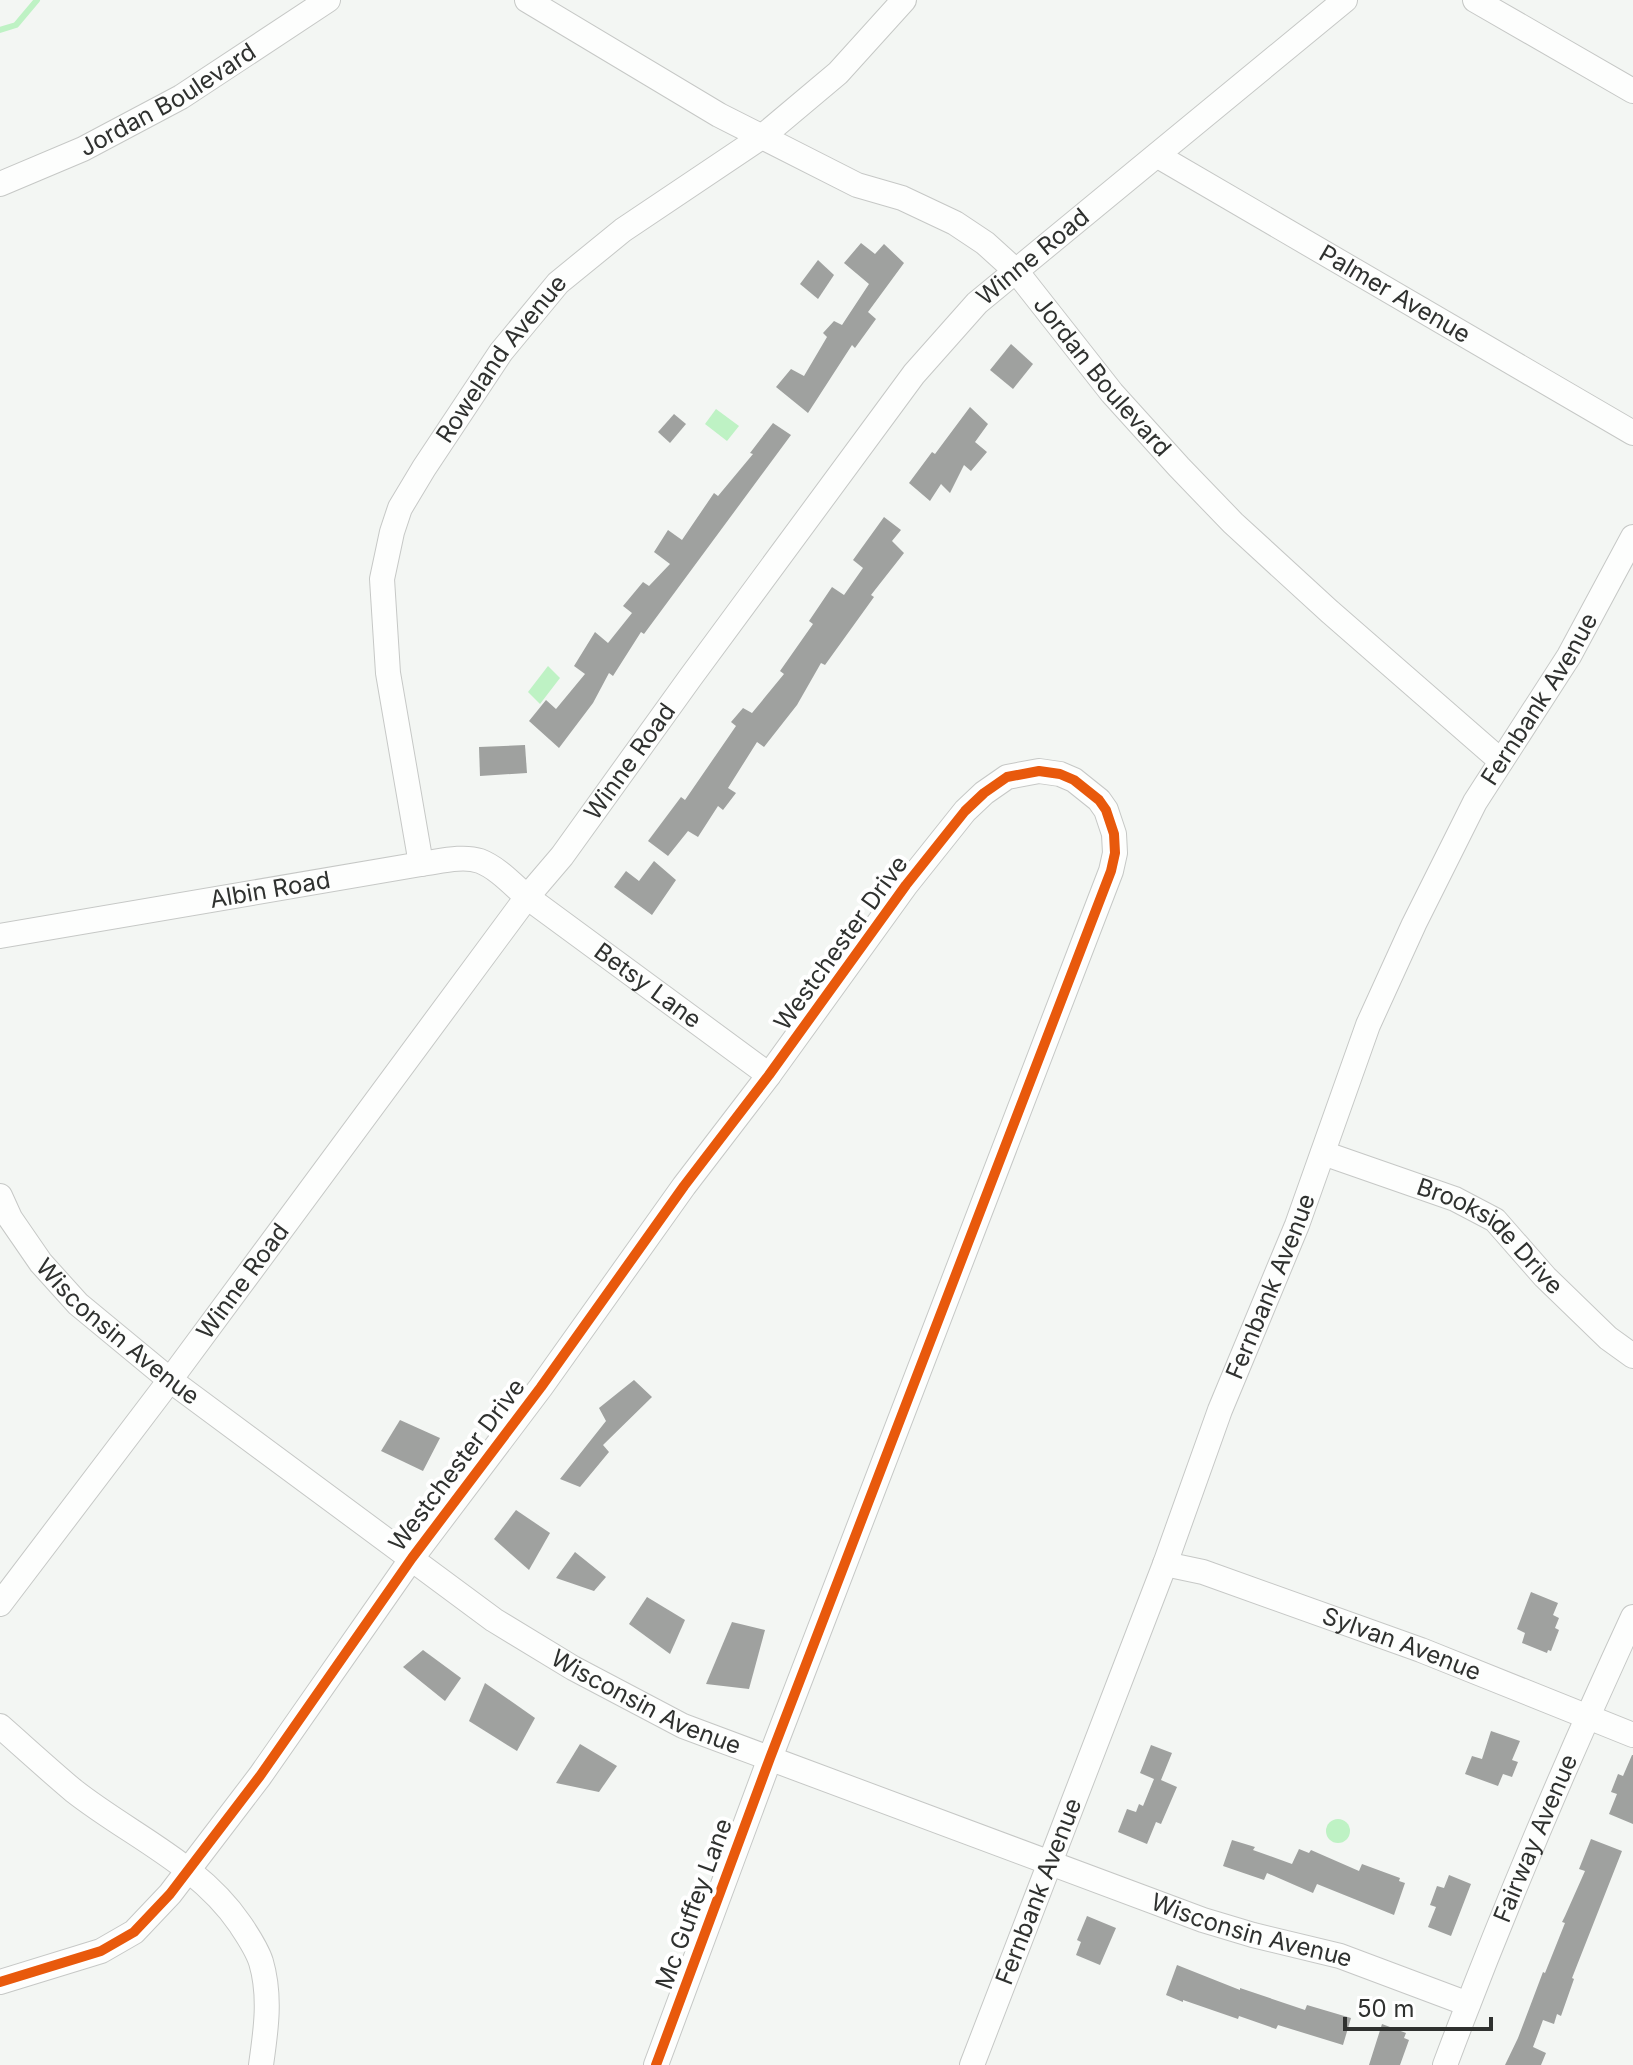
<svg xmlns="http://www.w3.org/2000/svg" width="1633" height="2065" font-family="Inter,sans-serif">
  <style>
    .water { fill: #bef2c4 }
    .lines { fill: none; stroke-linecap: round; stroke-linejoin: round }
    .stream { stroke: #bef2c4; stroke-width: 6 }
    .building { fill: #9fa19f }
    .minor-casing { stroke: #c6c8c6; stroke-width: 26 }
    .minor { stroke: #fdfefd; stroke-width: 24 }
    .cycleway-casing { stroke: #fff; stroke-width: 15 }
    .cycleway { stroke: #e8590c; stroke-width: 10 }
    .labels { text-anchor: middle; stroke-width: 8; stroke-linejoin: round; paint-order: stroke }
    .street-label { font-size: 24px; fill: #2f312f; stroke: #fff }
  </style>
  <rect width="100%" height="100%" fill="#f3f6f3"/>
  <g class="water">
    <polygon points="716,409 739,426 727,441 705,424"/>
    <polygon points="548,666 560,678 540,704 528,692"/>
    <circle cx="1338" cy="1831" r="12"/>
  </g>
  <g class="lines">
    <polyline class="stream" points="0,30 16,25 37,0"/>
  </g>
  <g class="building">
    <polygon points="861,243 875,254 884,244 904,263 868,312 876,319 855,348 852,345 808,413 776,387 791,369 804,376 827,337 823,333 834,321 842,325 869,284 844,263"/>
    <polygon points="818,260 834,275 818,299 800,284"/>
    <polygon points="1011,344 1033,364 1013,389 990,370"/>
    <polygon points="970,407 988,424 975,442 987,452 971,471 964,465 950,493 941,484 930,501 909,483 932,452 935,454"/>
    <polygon points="674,414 686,424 670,443 658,432"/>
    <polygon points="773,423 791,435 644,634 641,632 613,676 609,673 593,703 559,748 529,721 546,700 556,709 585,674 574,666 595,632 608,643 632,613 623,606 643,582 649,586 670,564 654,552 668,530 682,540 714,493 718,496 753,454 750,453"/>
    <polygon points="884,517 901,530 892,541 904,553 871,595 874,597 825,665 821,663 797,705 764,747 757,742 728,788 736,793 723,810 718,806 698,837 688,831 668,856 648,841 681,797 685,800 736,726 731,722 743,708 752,713 784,674 780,671 813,624 809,621 832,587 844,595 863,568 853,560"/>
    <polygon points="525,745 527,773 480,776 479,747"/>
    <polygon points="654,861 676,880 652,915 614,887 626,871 639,881"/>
    <polygon points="634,1380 652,1397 603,1445 609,1452 580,1487 560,1479 606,1421 599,1408"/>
    <polygon points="400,1420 440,1438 423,1471 381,1451"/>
    <polygon points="516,1510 550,1533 529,1570 494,1539"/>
    <polygon points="575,1552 606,1577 594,1591 556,1578"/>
    <polygon points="1531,1592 1558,1603 1553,1615 1559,1618 1555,1628 1559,1630 1551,1651 1548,1650 1547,1653 1522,1643 1525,1633 1517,1629"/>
    <polygon points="647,1597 685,1620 670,1654 629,1624"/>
    <polygon points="732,1622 765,1630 749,1689 706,1684"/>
    <polygon points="423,1650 461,1678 445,1701 403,1667"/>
    <polygon points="485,1683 535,1718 517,1751 469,1721"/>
    <polygon points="1491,1731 1520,1741 1512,1760 1518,1762 1512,1777 1503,1774 1498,1786 1465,1774 1472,1756 1482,1759"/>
    <polygon points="580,1744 617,1766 599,1792 556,1783"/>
    <polygon points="1151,1745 1172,1753 1161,1780 1177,1787 1161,1824 1156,1822 1147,1844 1118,1832 1127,1809 1136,1812 1139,1804 1143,1806 1154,1779 1140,1773"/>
    <polygon points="1632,1755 1633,1755 1633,1824 1609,1814 1617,1794 1611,1792 1618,1774 1623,1776"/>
    <polygon points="1591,1839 1622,1851 1572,1978 1574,1979 1561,2016 1557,2014 1554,2024 1543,2020 1533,2047 1546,2053 1541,2065 1505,2065 1518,2038 1543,1972 1545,1973 1565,1923 1562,1922 1565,1916 1585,1871 1579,1869"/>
    <polygon points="1232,1840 1255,1847 1253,1850 1292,1864 1299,1849 1309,1853 1311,1850 1359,1871 1362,1864 1400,1878 1399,1881 1405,1883 1394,1915 1317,1884 1313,1893 1267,1873 1264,1880 1223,1866"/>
    <polygon points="1449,1875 1471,1884 1451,1936 1428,1927 1436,1907 1430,1905 1437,1886 1444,1888"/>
    <polygon points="1087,1916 1116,1928 1100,1965 1076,1955 1081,1942 1077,1940"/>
    <polygon points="1177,1965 1240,1990 1240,1988 1305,2010 1307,2005 1351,2018 1343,2045 1278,2025 1276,2029 1239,2016 1238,2019 1183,2000 1183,2002 1166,1995"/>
    <polygon points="1382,2024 1406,2033 1404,2038 1409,2040 1400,2065 1369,2065"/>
  </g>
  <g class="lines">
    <g class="minor-casing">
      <g id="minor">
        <path id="s1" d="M527,0L719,115L857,185L902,198L955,223L985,243L1016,271L1112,393L1179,467L1233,523L1329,611L1501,761"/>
        <polyline points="1475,0 1633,91"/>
        <path id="s2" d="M1158,156L1633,433"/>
        <path id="s3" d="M0,184L83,149L181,97L328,0"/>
        <path id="s4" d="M421,864L388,673L382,579L392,532L400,508L424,468L501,352L558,283L623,230L763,136L838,73L904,0"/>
        <path id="s5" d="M0,936L421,864C438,862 462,855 480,861C498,868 513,885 527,897L769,1075"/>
        <path id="s6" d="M1323,1153L1455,1199L1495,1220L1545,1277L1608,1338L1633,1356"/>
        <path id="s7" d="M0,1196L10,1218L41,1263L78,1304L170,1380L494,1620L573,1668L683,1726L1203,1920L1253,1935L1340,1956L1468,2004"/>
        <path id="s8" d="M1165,1564L1203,1572L1421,1650L1633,1735"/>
        <path id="s9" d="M0,1604L170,1380L527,897L562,856L690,678L914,374L977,303L1345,0"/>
        <path d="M0,1726C25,1748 49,1770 74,1791C130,1835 199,1864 240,1924C248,1936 257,1949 261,1962C271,1996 266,2030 261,2065"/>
        <polyline points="0,1982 101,1951 134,1932 170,1894 260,1776 412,1558 541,1387 684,1186 769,1075 906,885 965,811 984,793 1007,777 1039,771 1060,774 1074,780 1099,800 1106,810 1114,834 1115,853 1111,871 770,1758 656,2065"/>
        <path id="s10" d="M972,2065L1165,1564L1220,1410L1297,1225L1368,1025L1414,924L1475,802L1569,656L1633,537"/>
        <path id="s11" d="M1445,2065C1502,1913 1565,1764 1633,1617"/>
      </g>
    </g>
    <use href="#minor" class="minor"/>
    <g class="cycleway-casing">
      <polyline id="cycleway" points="0,1982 101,1951 134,1932 170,1894 260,1776 412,1558 541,1387 684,1186 769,1075 906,885 965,811 984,793 1007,777 1039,771 1060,774 1074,780 1099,800 1106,810 1114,834 1115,853 1111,871 770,1758 656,2065"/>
    </g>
    <use href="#cycleway" class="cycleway"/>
  </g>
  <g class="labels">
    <g class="street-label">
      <text dy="8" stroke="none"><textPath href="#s3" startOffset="188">Jordan Boulevard</textPath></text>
      <text dy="8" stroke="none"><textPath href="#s9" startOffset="1700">Winne Road</textPath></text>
      <text dy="8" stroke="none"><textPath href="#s2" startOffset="274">Palmer Avenue</textPath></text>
      <text dy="8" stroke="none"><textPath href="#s4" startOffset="542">Roweland Avenue</textPath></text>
      <text dy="8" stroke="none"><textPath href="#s1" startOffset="698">Jordan Boulevard</textPath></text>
      <text dy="8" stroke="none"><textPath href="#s10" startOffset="1482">Fernbank Avenue</textPath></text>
      <text dy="8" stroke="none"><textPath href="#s9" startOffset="1052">Winne Road</textPath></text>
      <text dy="8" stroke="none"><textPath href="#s5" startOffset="274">Albin Road</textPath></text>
      <text transform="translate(841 943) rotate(-54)" y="8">Westchester Drive</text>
      <text dy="8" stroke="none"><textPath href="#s5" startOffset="696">Betsy Lane</textPath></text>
      <text dy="8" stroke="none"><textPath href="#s6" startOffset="190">Brookside Drive</textPath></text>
      <text dy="8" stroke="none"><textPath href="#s9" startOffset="404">Winne Road</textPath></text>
      <text dy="8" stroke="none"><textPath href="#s10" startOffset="834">Fernbank Avenue</textPath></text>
      <text dy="8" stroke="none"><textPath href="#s7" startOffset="182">Wisconsin Avenue</textPath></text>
      <text transform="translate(457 1465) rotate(-53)" y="8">Westchester Drive</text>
      <text dy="8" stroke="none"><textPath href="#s8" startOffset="250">Sylvan Avenue</textPath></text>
      <text dy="8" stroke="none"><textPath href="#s7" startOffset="830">Wisconsin Avenue</textPath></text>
      <text dy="8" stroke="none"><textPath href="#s11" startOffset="244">Fairway Avenue</textPath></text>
      <text dy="8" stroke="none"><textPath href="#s10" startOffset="186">Fernbank Avenue</textPath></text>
      <text transform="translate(694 1904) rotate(-70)" y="8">Mc Guffey Lane</text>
      <text dy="8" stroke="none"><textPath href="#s7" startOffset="1478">Wisconsin Avenue</textPath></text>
    </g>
  </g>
  <path d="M1345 2017v12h146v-12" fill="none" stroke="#2f312f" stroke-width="4"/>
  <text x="1357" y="2017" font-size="24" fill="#2f312f" stroke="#ffffff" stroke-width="6" paint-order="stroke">50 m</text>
</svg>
